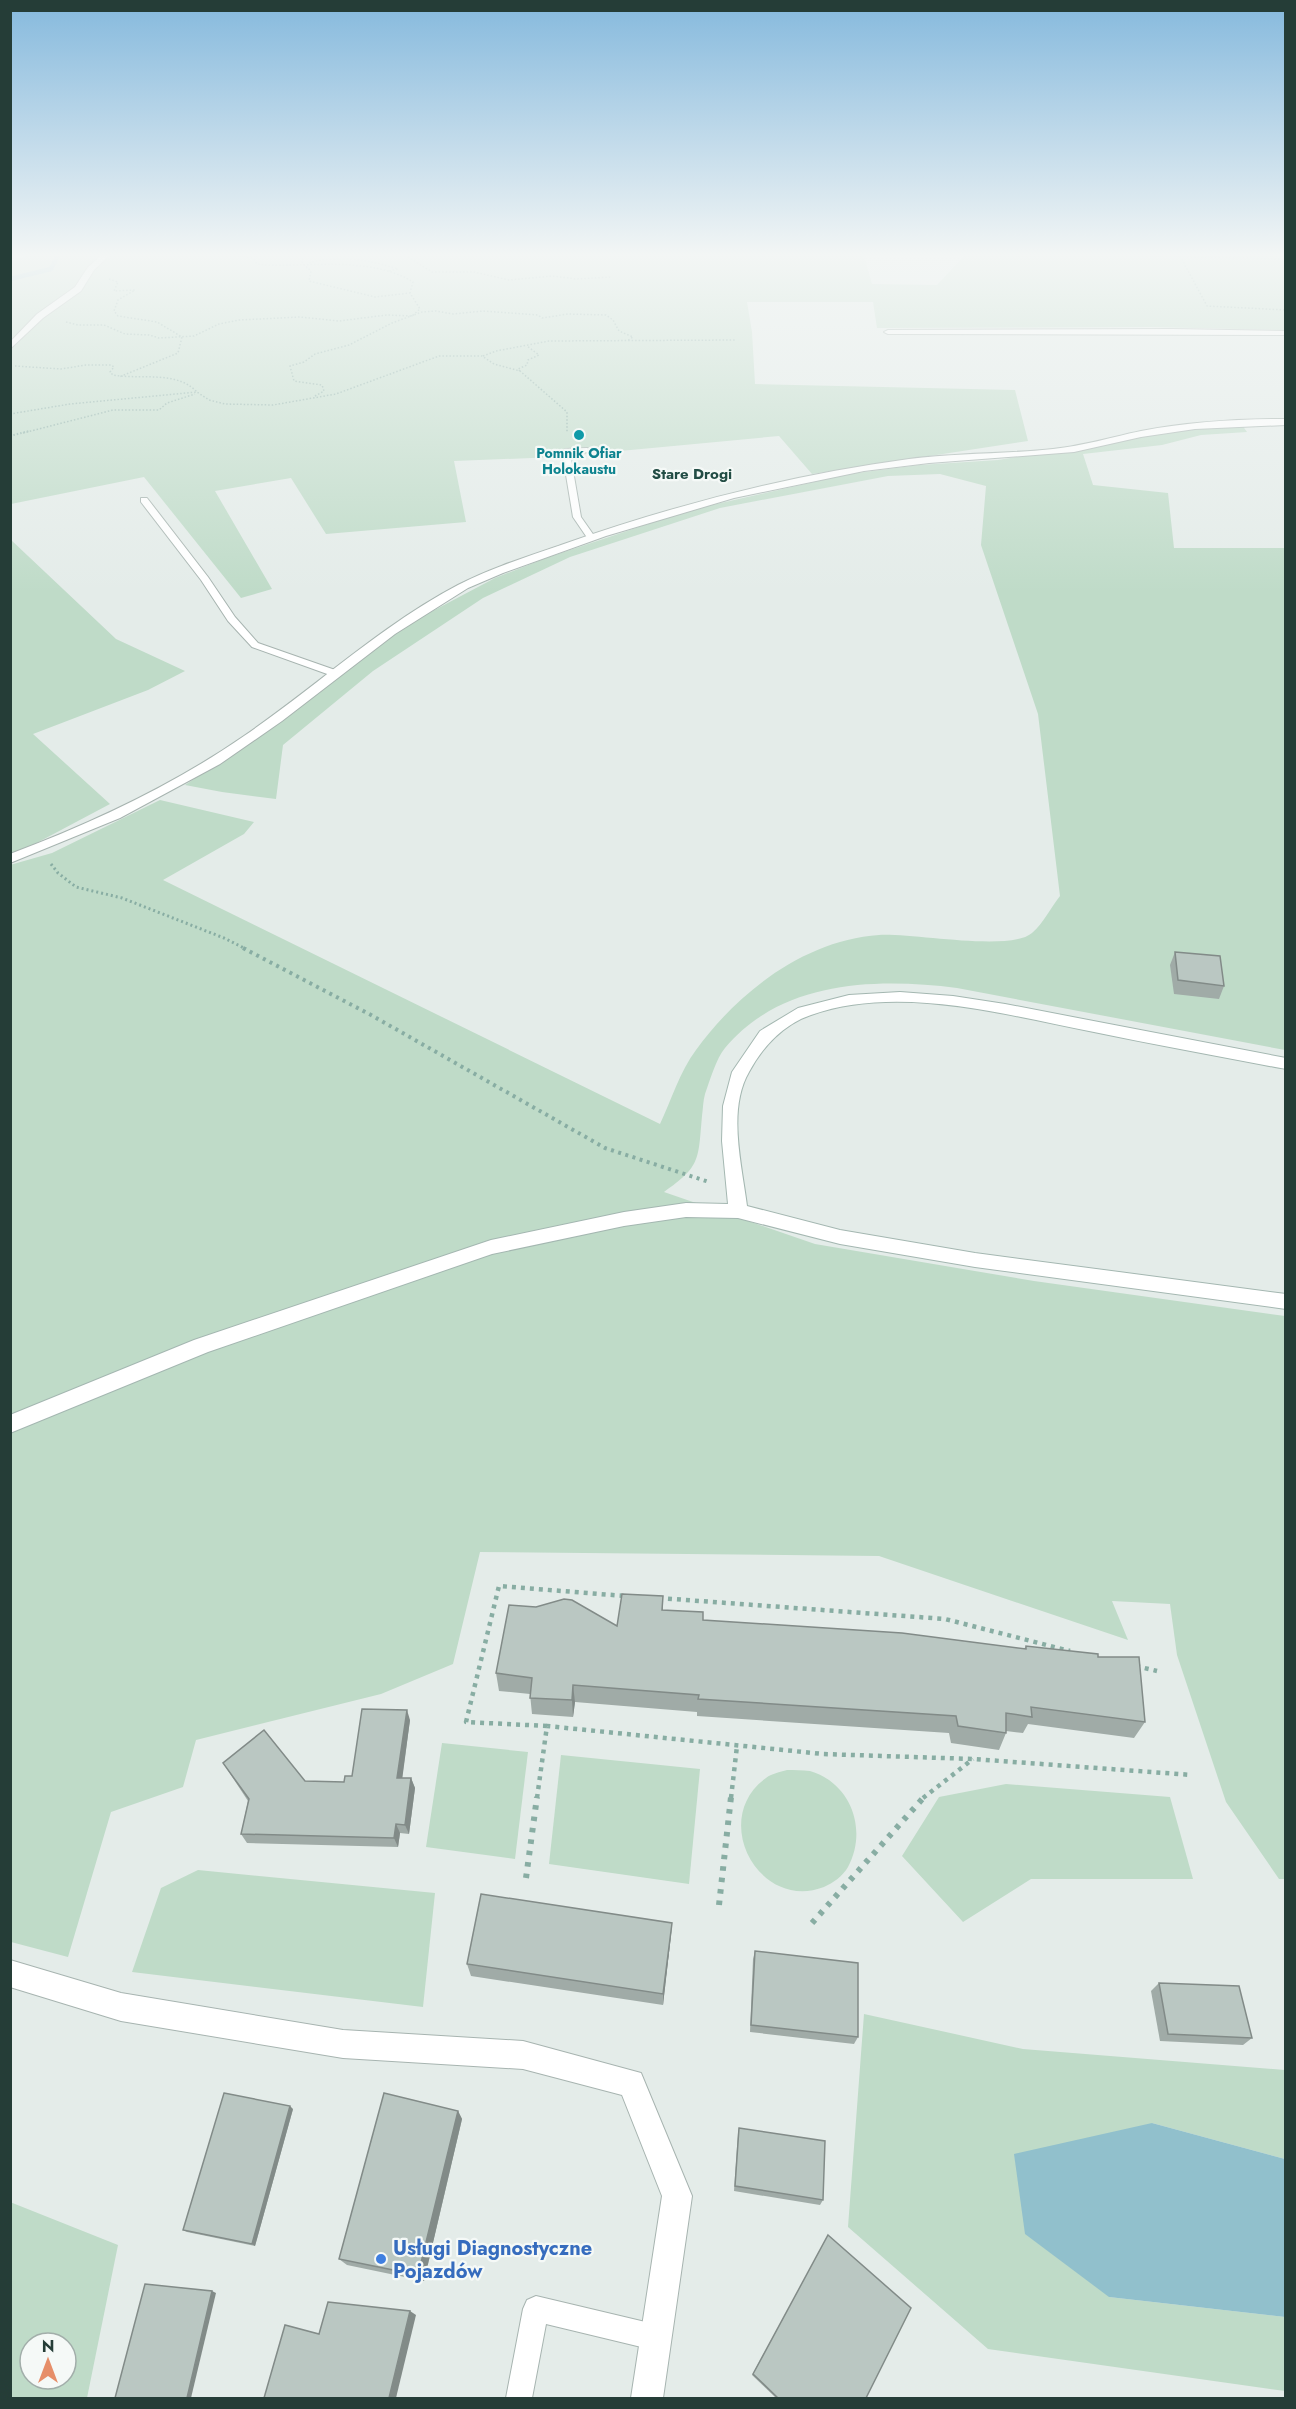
<svg xmlns="http://www.w3.org/2000/svg" width="1296" height="2409" font-family="Jost,sans-serif">
  <style>
    .green { fill: #bfdbc8; fill-rule: evenodd }
    .water { fill: #91c0cc }
    .lines { fill: none; stroke-linecap: round; stroke-linejoin: round }
    .stream { stroke: #91c0cc; stroke-width: 4.5 }
    .lane-casing { stroke: #a7b4b0; stroke-width: 2 }
    .street-casing { stroke: #a7b4b0; stroke-width: 2 }
    .secondary-casing { stroke: #a4b7b1; stroke-width: 2 }
    .path-far5 { stroke: #88ada3; stroke-width: 1.5; stroke-dasharray: 1.5 2; stroke-linecap: butt }
    .path-far4 { stroke: #88ada3; stroke-width: 2; stroke-dasharray: 1.5 2; stroke-linecap: butt }
    .path-far3 { stroke: #88ada3; stroke-width: 3; stroke-dasharray: 2 3; stroke-linecap: butt }
    .path-far2 { stroke: #88ada3; stroke-width: 4; stroke-dasharray: 3 4.5; stroke-linecap: butt }
    .path-far1 { stroke: #88ada3; stroke-width: 4.5; stroke-dasharray: 4 5; stroke-linecap: butt }
    .path { stroke: #88ada3; stroke-width: 6; stroke-dasharray: 4.5 7; stroke-linecap: butt }
    .lane { fill: #fff; fill-rule: evenodd }
    .street { fill: #fff; fill-rule: evenodd }
    .secondary { fill: #fff; fill-rule: evenodd }
    .wall { fill: #a0aba7 }
    .shaded-wall { fill: #828b88 }
    .building { fill: #bac7c2; stroke: #828b88; stroke-width: 1.5 }
    .culture-dot { fill: #0f9aa8; stroke: #f5f9f7; stroke-width: 2 }
    .shop-dot { fill: #3f7fe0; stroke: #f5f9f7; stroke-width: 2 }
    .labels { text-anchor: middle; stroke-width: 4.5; stroke-linejoin: round; paint-order: stroke }
    .far-culture-label { font-size: 14px; font-weight: bold; fill: #0d838f; stroke: #f5f9f7 }
    .far-neighbourhood-label { font-size: 15px; font-weight: bold; fill: #234d45; stroke: #f5f9f7 }
    .near-shop-label { font-size: 20px; font-weight: bold; fill: #366cbe; stroke: #f5f9f7; text-anchor: start }
  </style>
  <rect width="100%" height="100%" fill="#e4ece9"/>
  <g class="green">
    <polygon points="29,255 864,255 872,284 937,285 965,255 1285,255 1285,330 1151,327 877,328 873,302 747,302 752,332 755,384 1015,390 1028,441 812,474 779,436 556,457 454,461 466,522 326,534 291,478 215,491 272,589 241,598 144,477 11,504 11,261"/>
    <path d="M1215,425H1242L1247,432L1201,435L1162,445L1083,454L1093,485L1168,493L1174,548H1285V1050L957,988C876,978 782,980 725,1048C716,1059 710,1080 705,1094C703,1101 703,1109 702,1116C698,1160 701,1166 664,1192L815,1244L1034,1281L1285,1316V1879H1279L1226,1802L1177,1655L1170,1604L1112,1601L1128,1640L879,1556L480,1552L453,1664L381,1694L196,1740L183,1787L111,1812L68,1957L11,1942L10,865L52,853L160,800L254,822L244,834L163,880L660,1124C671,1101 680,1071 696,1050C738,992 805,940 879,935C913,933 1010,952 1032,933C1043,924 1051,907 1060,896L1038,714L981,545L986,486L940,474L888,476L720,508L570,557L483,598L373,671L283,745L276,799L222,792L185,785L274,725L410,623L495,578L546,558L690,510L849,474L919,465L998,460Z"/>
    <polygon points="10,539 116,639 185,671 148,690 33,734 110,804 29,847 11,853"/>
    <polygon points="442,1743 528,1752 515,1859 426,1847"/>
    <polygon points="561,1755 700,1769 689,1884 549,1864"/>
    <path d="M787,1770C794,1770 803,1770 810,1771C851,1783 868,1830 848,1867C843,1876 833,1883 824,1887C759,1912 709,1819 766,1778C771,1774 780,1772 787,1770Z"/>
    <polygon points="1006,1784 1170,1797 1193,1879 1031,1879 963,1922 902,1856 939,1797"/>
    <polygon points="198,1870 435,1893 423,2007 132,1972 161,1888"/>
    <polygon points="864,2014 1023,2049 1285,2070 1285,2159 1152,2123 1109,2297 1285,2317 1285,2391 988,2349 848,2227"/>
    <path d="M10,2202L118,2245L87,2398H11ZM30,2343H66V2379H30Z"/>
  </g>
  <polygon class="water" points="1152,2123 1285,2159 1285,2317 1109,2297 1025,2234 1014,2154"/>
  <g class="lines">
    <polyline class="stream" points="10,279 51,269 58,255"/>
    <g class="lane-casing">
      <g id="lane">
        <polygon points="587,448 591,450 590,452 570,453 581,517 595,537 591,540 588,539 573,517 562,451 566,449"/>
        <polygon points="141,498 147,498 208,577 235,617 258,643 338,671 338,675 330,675 252,647 228,621 201,580 141,502"/>
        <polygon points="536,2296 658,2325 667,2329 671,2338 667,2347 658,2351 546,2324 532,2398 506,2398 523,2309 527,2300"/>
      </g>
    </g>
    <g class="street-casing">
      <g id="street">
        <polygon points="102,255 110,255 94,270 81,291 43,318 10,349 10,342 37,314 75,287 88,267"/>
        <polygon points="1172,329 1286,331 1286,335 888,334 884,332 888,330"/>
        <path d="M1286,419V425L1195,429L1141,437L1074,452L929,463L864,471L734,498L606,536L503,573L468,588L395,634L282,721L220,764L120,818L10,863V854C92,823 172,786 244,736C316,687 380,626 458,585C491,568 526,557 561,545C674,505 790,475 909,459C957,453 1005,454 1053,449C1083,446 1112,437 1141,431C1189,422 1237,419 1286,419Z"/>
        <polygon points="10,1960 121,1993 343,2030 523,2041 641,2073 692,2196 663,2398 631,2398 662,2196 622,2095 523,2069 343,2058 121,2021 10,1987"/>
      </g>
    </g>
    <g class="secondary-casing">
      <path id="secondary" d="M900,992L953,996L1005,1004L1286,1058V1069C1222,1057 1157,1045 1094,1032C1006,1015 899,984 811,1015C784,1024 762,1047 749,1072C727,1110 742,1165 747,1206L840,1230L975,1253L1286,1294V1309L975,1267L840,1244L738,1218L686,1217L624,1226L492,1254L208,1352L10,1433V1415L194,1340L491,1240L624,1212L686,1203L728,1204L722,1141L723,1106L732,1072L760,1031L798,1008L849,995Z"/>
    </g>
    <g class="path-far5">
      <path d="M237,255L254,259L257,264L264,265C310,267 371,256 413,282L410,293"/>
      <polyline points="405,255 432,272 474,272 509,280 552,276 576,279 611,277"/>
      <polyline points="1152,256 1286,259"/>
      <polyline points="1180,256 1207,306 1286,310"/>
      <path d="M309,263C338,254 369,260 398,269L389,271"/>
      <polyline points="109,279 118,282 114,291 135,290 118,300 114,311 118,316 157,322 182,337 178,353 119,377"/>
      <polyline points="66,322 78,325 104,325 125,334 149,335 159,338 194,336 219,324 239,320 300,317 339,321 387,315 412,316 420,309 410,293 375,297 309,281 311,271 302,263 303,255"/>
      <polyline points="483,356 496,351 549,341 736,340"/>
      <path d="M15,366L61,369L86,365H111L114,367L110,372L113,375C141,380 176,370 197,392"/>
      <polyline points="520,371 518,369 527,365 528,360 539,355 527,346"/>
      <polyline points="315,396 324,391 322,385 294,381 290,366 304,362 315,354 349,345 392,323 422,312 436,311 453,314 483,311 538,315 542,318 568,314 606,315 613,320 619,331 633,337 627,341"/>
      <polyline points="10,414 70,404 197,392 209,400 225,404 273,405 336,394 439,356 482,356 494,364 520,371 567,412 567,433"/>
      <polyline points="23,433 113,410 159,410 167,403 195,394"/>
    </g>
    <polyline class="path-far4" points="10,436 29,431"/>
    <polyline class="path-far3" points="51,864 58,873 76,887 122,898 224,938 246,949"/>
    <polyline class="path-far2" points="243,948 371,1015 605,1148 709,1182"/>
    <g class="path-far1">
      <polyline points="659,1598 945,1619 1070,1651"/>
      <polyline points="1136,1666 1157,1671"/>
      <polyline points="547,1726 466,1722 499,1586 625,1596"/>
      <polyline points="537,1798 547,1726 823,1754 973,1759 1192,1775"/>
      <polyline points="731,1798 737,1746"/>
      <polyline points="923,1798 973,1759"/>
    </g>
    <g class="path">
      <polyline points="526,1878 537,1797"/>
      <polyline points="719,1905 731,1797"/>
      <polyline points="812,1923 924,1797"/>
    </g>
    <use href="#lane" class="lane"/>
    <use href="#street" class="street"/>
    <use href="#secondary" class="secondary"/>
  </g>
  <g class="wall">
    <polygon points="1175,952 1224,986 1219,999 1174,994 1170,965"/>
    <polygon points="663,1596 663,1610 703,1620 1024,1649 1026,1646 1098,1657 1145,1722 1134,1738 1028,1724 1023,1733 1006,1731 1006,1733 999,1750 951,1743 949,1733 697,1716 697,1712 575,1702 573,1717 532,1714 530,1694 499,1691 496,1673 617,1626"/>
    <polygon points="410,1720 402,1778 411,1778 415,1788 409,1834 400,1833 398,1847 247,1843 241,1834 248,1801 223,1763 305,1781 344,1782 352,1776"/>
    <polygon points="672,1923 671,1935 663,2005 471,1976 467,1964"/>
    <polygon points="755,1951 858,2037 854,2044 750,2032 753,1959"/>
    <polygon points="1159,1983 1252,2038 1243,2045 1160,2041 1151,1991"/>
    <polygon points="293,2109 255,2246 187,2232 183,2230"/>
    <polygon points="458,2111 462,2119 424,2281 347,2265 339,2259"/>
    <polygon points="739,2128 823,2200 820,2205 734,2191 738,2133"/>
    <polygon points="827,2238 866,2398 776,2398 752,2375"/>
  </g>
  <g class="shaded-wall">
    <polygon points="573,1685 575,1702 573,1717 572,1700"/>
    <polygon points="407,1710 410,1720 401,1788 397,1778"/>
    <polygon points="411,1778 415,1788 409,1834 405,1825"/>
    <polygon points="396,1824 400,1833 398,1847 394,1838"/>
    <polygon points="672,1923 671,1935 663,2005 663,1994"/>
    <polygon points="290,2106 293,2109 255,2246 252,2244"/>
    <polygon points="458,2111 462,2119 424,2281 418,2275"/>
    <polygon points="212,2291 216,2293 191,2398 187,2398"/>
    <polygon points="410,2311 416,2315 396,2398 389,2398"/>
  </g>
  <g class="building">
    <polygon points="1175,952 1220,956 1224,986 1178,980"/>
    <polygon points="622,1594 663,1596 662,1610 703,1612 703,1620 902,1633 1026,1649 1026,1646 1098,1654 1098,1657 1139,1657 1145,1722 1031,1707 1032,1717 1006,1713 1006,1733 958,1726 956,1716 698,1699 699,1695 573,1685 572,1700 530,1698 532,1678 496,1673 509,1605 536,1607 564,1599 572,1600 617,1626"/>
    <polygon points="362,1709 407,1710 397,1778 411,1778 405,1825 396,1824 394,1838 241,1834 249,1799 223,1763 264,1730 305,1781 344,1782 345,1776 352,1776"/>
    <polygon points="481,1894 672,1923 663,1994 467,1964"/>
    <polygon points="755,1951 858,1963 858,2037 751,2025"/>
    <polygon points="1159,1983 1239,1986 1252,2038 1168,2034"/>
    <polygon points="224,2093 290,2106 252,2244 183,2230"/>
    <polygon points="384,2093 458,2111 418,2275 339,2259"/>
    <polygon points="739,2128 825,2141 823,2200 735,2186"/>
    <polygon points="828,2235 911,2308 866,2398 778,2398 753,2374"/>
    <polygon points="145,2284 212,2291 187,2398 115,2398"/>
    <polygon points="328,2302 410,2311 389,2398 264,2398 285,2325 319,2334"/>
  </g>
  <linearGradient id="sky" x2="0" y2="1"><stop stop-color="#85b9dd"/><stop offset="0.43" stop-color="#f3f6f5"/><stop offset="1" stop-color="#f3f6f5" stop-opacity="0"/></linearGradient>
  <rect width="1296" height="593" fill="url(#sky)"/>
  <circle class="culture-dot" cx="579" cy="435" r="6"/>
  <circle class="shop-dot" cx="381" cy="2259" r="6"/>
  <g class="labels">
    <g class="far-culture-label">
      <text x="579" y="458">Pomnik Ofiar<tspan x="579" dy="16">Holokaustu</tspan></text>
    </g>
    <g class="far-neighbourhood-label">
      <text x="692" y="479">Stare Drogi</text>
    </g>
    <g class="near-shop-label">
      <text x="393" y="2255">Usługi Diagnostyczne<tspan x="393" dy="23">Pojazdów</tspan></text>
    </g>
  </g>
  <rect width="1296" height="2409" fill="none" stroke="#253d37" stroke-width="24"/>
  <g transform="translate(48 2361)"><circle r="28" fill="#f5f9f7" stroke="#a2aeaa" stroke-width="1.5"/>
  <path d="M0-4.5L10 22L0 15L-10 22Z" fill="#e68e69"/>
  <text y="-9" font-size="16" font-weight="bold" text-anchor="middle" fill="#253d37">N</text>
  </g>
</svg>
